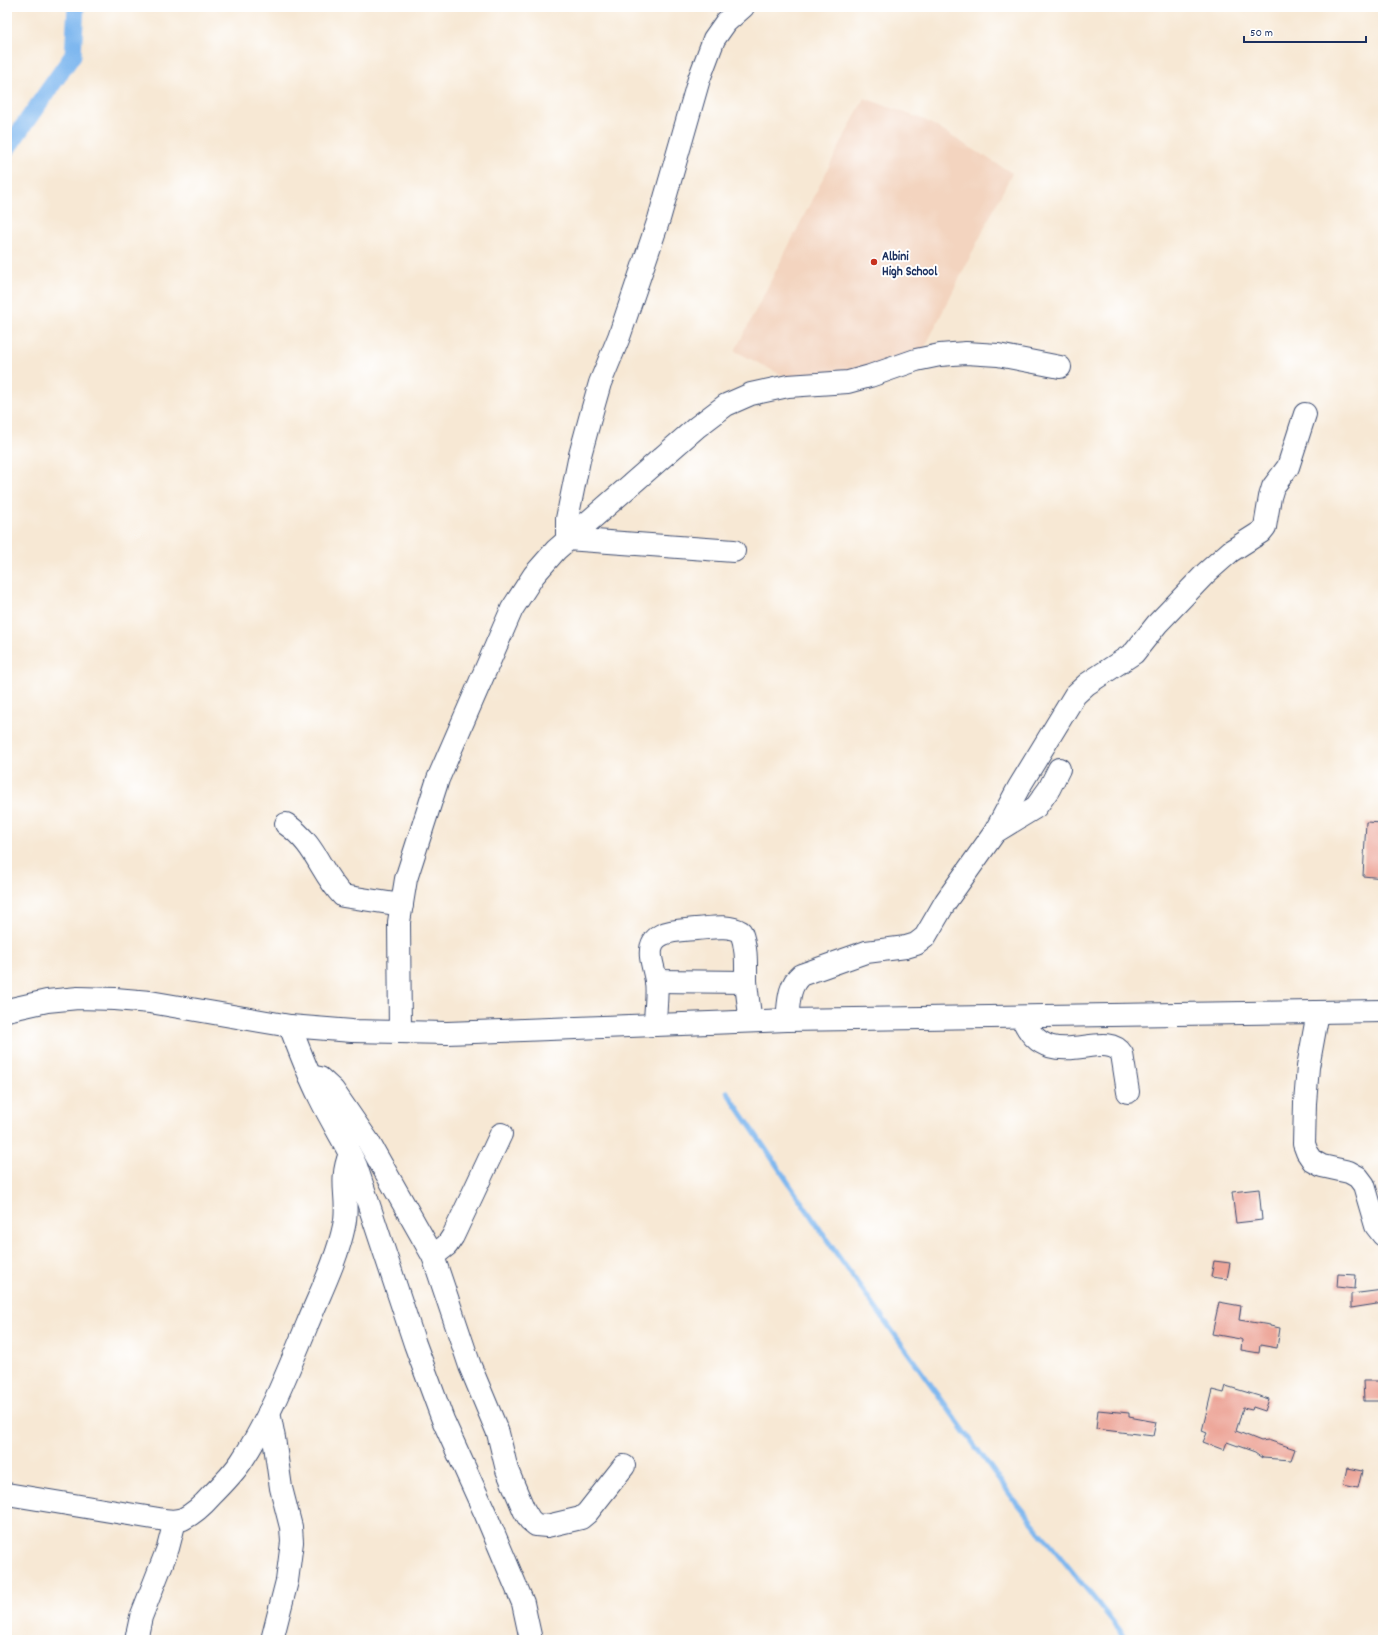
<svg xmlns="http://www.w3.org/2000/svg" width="1390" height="1647" font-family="Dekko,sans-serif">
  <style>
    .built { fill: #f3d4bf }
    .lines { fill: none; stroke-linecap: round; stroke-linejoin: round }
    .stream { stroke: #7eb7ef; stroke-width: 5 }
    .canal { stroke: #7eb7ef; stroke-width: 17 }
    .building { fill: #eda699 }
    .minor-casing { stroke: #3c4b70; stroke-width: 24 }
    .minor { stroke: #fff; stroke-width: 22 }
    .poi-dot { fill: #c8321e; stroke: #fff; stroke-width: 1.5 }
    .labels { text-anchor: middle; stroke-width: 4; stroke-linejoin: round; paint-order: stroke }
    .poi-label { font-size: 13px; font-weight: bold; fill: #1b2f5e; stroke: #fff; text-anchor: start }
  </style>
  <rect width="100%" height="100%" fill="#fff"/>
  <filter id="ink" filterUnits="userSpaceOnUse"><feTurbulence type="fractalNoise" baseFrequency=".025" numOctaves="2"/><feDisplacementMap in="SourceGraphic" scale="8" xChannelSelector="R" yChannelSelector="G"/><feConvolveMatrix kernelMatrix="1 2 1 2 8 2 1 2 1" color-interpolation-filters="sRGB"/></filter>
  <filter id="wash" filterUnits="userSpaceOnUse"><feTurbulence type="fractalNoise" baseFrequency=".012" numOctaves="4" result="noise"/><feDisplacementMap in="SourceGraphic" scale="16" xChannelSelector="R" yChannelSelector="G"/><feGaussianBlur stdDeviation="0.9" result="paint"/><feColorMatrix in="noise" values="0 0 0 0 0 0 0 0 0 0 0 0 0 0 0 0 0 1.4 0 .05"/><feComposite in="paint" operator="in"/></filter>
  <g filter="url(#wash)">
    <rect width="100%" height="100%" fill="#f7e8d4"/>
    <polygon class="built" points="864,98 925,120 1012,173 916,365 787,378 735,351"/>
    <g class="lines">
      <polyline class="stream" points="727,1092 836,1253 1014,1500 1128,1640"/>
      <polyline class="canal" points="7,149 73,55 76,7"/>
    </g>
    <g id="blocks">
      <g class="building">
        <polygon points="1366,822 1383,823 1383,878 1363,876"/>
        <polygon points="1259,1189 1262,1220 1236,1223 1232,1192"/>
        <polygon points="1214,1261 1230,1263 1227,1279 1211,1277"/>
        <polygon points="1338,1274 1356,1275 1355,1289 1337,1287"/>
        <polygon points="1383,1290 1383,1303 1351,1308 1351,1294"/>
        <polygon points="1219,1302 1241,1306 1239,1320 1270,1325 1270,1326 1280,1328 1277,1348 1260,1345 1259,1353 1241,1350 1242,1340 1240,1339 1212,1334"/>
        <polygon points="1363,1381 1383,1381 1383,1401 1364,1401"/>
        <polygon points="1226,1386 1269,1399 1265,1411 1253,1407 1252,1410 1243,1408 1236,1431 1261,1441 1268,1440 1295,1449 1291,1460 1263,1458 1255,1452 1227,1442 1224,1450 1203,1442 1207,1433 1202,1431 1212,1390 1224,1393"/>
        <polygon points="1098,1410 1129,1413 1129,1417 1156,1422 1153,1436 1096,1429"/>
        <polygon points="1347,1468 1362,1471 1358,1488 1343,1485"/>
      </g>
    </g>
  </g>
  <g filter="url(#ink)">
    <use href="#blocks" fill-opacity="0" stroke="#3c4b70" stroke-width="1"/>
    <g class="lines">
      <g class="minor-casing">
        <g id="minor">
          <polyline points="567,539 567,519 580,455 592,411 600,383 619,337 659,219 699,79 714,39 726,22 743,7"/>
          <polyline points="567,539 734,551"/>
          <path d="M286,824C317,845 320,873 343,896L402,905"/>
          <polyline points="995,832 1019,787 1075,695 1087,684 1134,653 1157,624 1206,573 1231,551 1261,532 1265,527 1270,497 1273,487 1288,467 1305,414"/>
          <polyline points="656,981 746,982"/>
          <polyline points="7,1010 47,1001 78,998 115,999 150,1002 290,1026 352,1031 447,1033 787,1020 1383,1011"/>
          <polyline points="1318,1012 1308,1067 1305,1103 1304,1144 1307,1152 1313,1161 1322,1166 1349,1172 1358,1177 1364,1185 1376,1226 1383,1235"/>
          <path d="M1022,1017C1046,1078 1104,1026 1122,1054L1128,1092"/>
          <path d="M787,1020C789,1003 788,986 801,975L866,952L906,947L916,944L925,937L946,901L995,832L1036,807L1049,789L1059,769"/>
          <path d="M655,1024C655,1010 658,995 656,981C655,973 652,965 651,957C648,929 677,931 696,929C711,928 728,924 741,932C747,948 746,964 746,981C747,994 749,1008 751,1021"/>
          <path d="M290,1026C299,1050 308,1074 320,1098C331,1121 345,1142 356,1166L415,1344L443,1420L486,1515L523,1603L531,1640"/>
          <polyline points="400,1032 399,922 406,879 438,779 512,609 534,575 556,550 697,427 726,405 751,394 788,386 848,382 870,376 916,360 940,355 966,353 998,355 1060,367"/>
          <polyline points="310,1076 320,1078 333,1090 368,1141 433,1256 470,1366 498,1433 507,1470 524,1510 530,1520 536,1525 547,1526 581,1518 587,1513 624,1466"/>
          <polyline points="433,1256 447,1245 453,1236 501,1134"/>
          <polyline points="269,1412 274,1438 281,1488 291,1527 292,1542 287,1581 272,1640"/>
          <path d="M7,1494L165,1520C171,1521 177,1521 183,1519C193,1514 204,1504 211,1496C222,1485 233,1474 241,1462C269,1420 288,1371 307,1325C320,1293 337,1260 344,1226C350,1200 338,1182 350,1154"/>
          <polyline points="136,1640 141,1617 168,1548 175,1521"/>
        </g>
      </g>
      <use href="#minor" class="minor"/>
    </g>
  </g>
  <circle class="poi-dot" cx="874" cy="262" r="4"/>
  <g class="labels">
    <g class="poi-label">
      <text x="882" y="260">Albini<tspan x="882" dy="15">High School</tspan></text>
    </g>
  </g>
  <rect width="1390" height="1647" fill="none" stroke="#fff" stroke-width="24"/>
  <path d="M1244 36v6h122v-6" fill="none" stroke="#1b2f5e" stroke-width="2"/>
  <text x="1250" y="36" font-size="12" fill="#1b2f5e" stroke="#ffffff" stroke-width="3" paint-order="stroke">50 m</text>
</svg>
